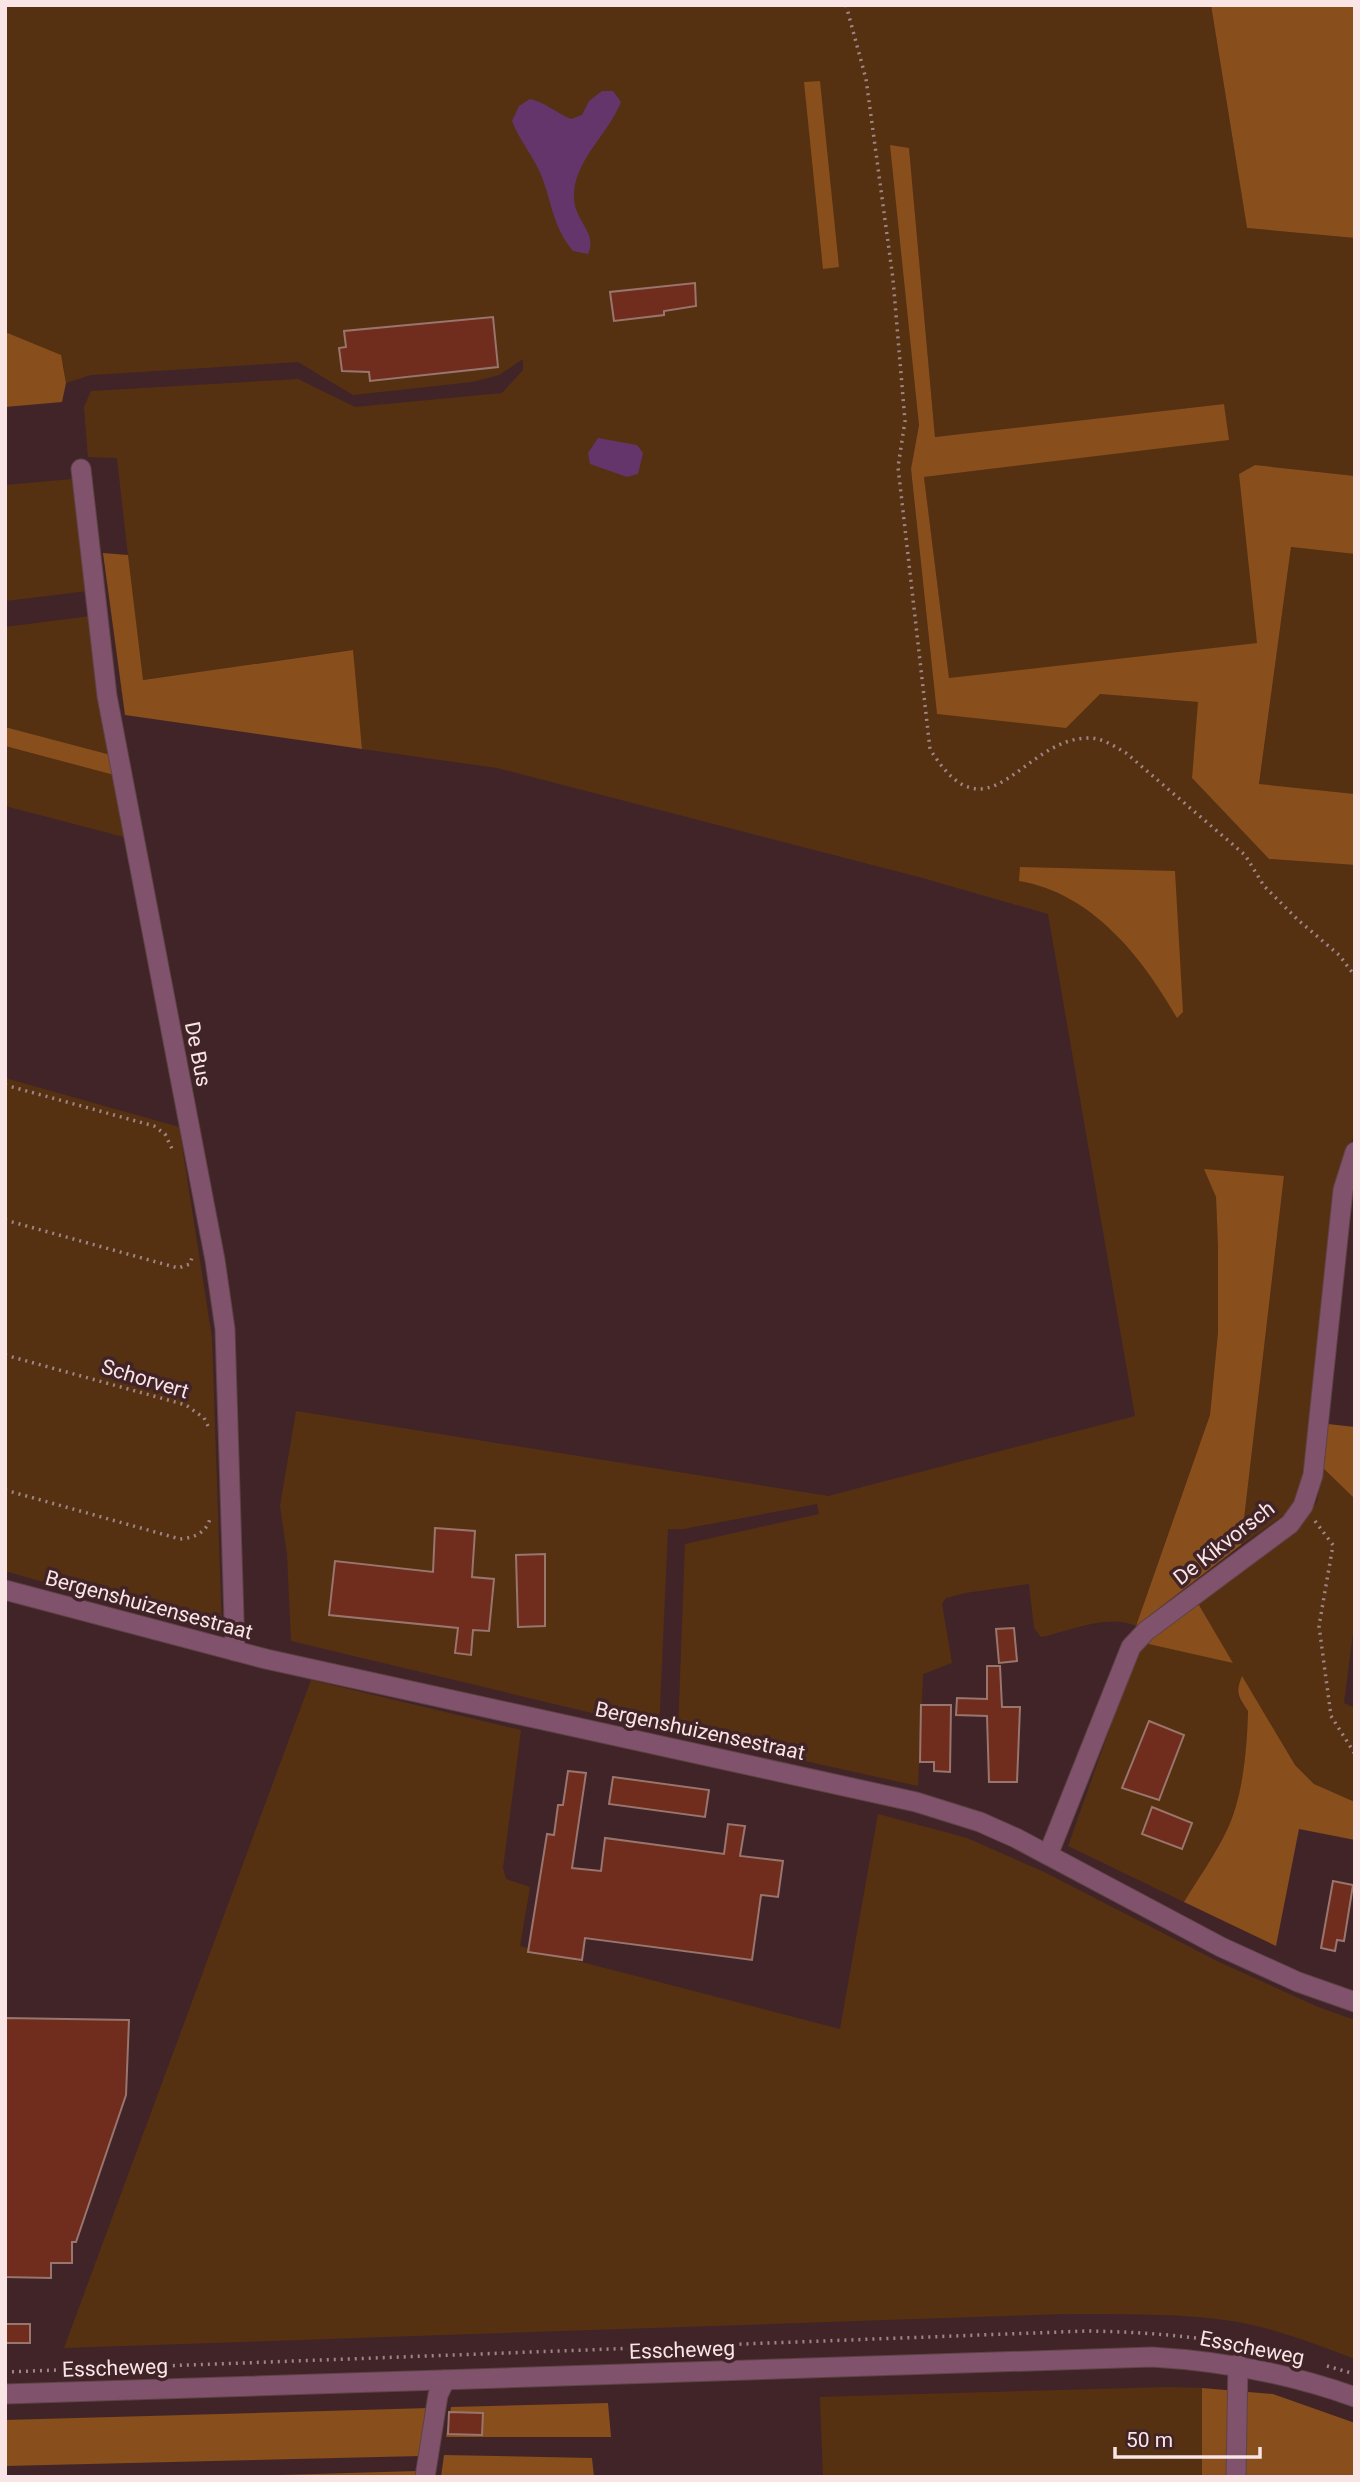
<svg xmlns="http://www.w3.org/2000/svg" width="1360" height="2482" font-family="Roboto,sans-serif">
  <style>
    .green { fill: #563111; fill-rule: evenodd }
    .forest { fill: #884e1b }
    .water { fill: #63356a }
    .building { fill: #702c1d; stroke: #98756d; stroke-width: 2 }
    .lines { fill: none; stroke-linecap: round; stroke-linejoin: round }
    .minor-casing { stroke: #5e4346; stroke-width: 21 }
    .path { stroke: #9e8588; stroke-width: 3.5; stroke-dasharray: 2 5; stroke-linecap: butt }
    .minor { stroke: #81526c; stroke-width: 19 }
    .labels { text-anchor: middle; stroke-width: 7; stroke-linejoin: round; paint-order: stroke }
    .street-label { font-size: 21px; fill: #f9e4e6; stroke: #412428 }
  </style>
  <rect width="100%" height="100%" fill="#412428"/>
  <g class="green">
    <path d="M5,5H1211L1247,228L1355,238V476L1255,465L1240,474L1258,643L949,679L924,477L1228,439L1224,404L935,437L909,149L919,425L911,470L937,713L1100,694L1199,702L1192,778L1269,859L1355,865V1133L1339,1171L1315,1362L1304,1492L1291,1510L1241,1545L1284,1177L1205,1170L1216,1197L1218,1248V1332L1210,1415L1136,1626C1109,1613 1069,1631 1041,1637L1034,1628L1029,1584L965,1593L946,1598L942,1604L952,1663L923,1674L918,1786L678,1733L685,1544L819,1514L817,1504L683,1529H668L659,1729L291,1641L287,1554L280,1506L296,1411L828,1496L1135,1416L1048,914L919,877L497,768L362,749L352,650L142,680L117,458L88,457L84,407L91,391L298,379L355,407L502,393L523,370V359L499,375L472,382L353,395L298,362L91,375L66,383L63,364V399L5,406ZM1175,871L1177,1017C1142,957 1092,894 1020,880Z"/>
    <polygon points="72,479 88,591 5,601 5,485"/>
    <polygon points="1291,547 1355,554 1355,794 1259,785"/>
    <polygon points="91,616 111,755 5,727 5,627"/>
    <polygon points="5,746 114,775 124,837 5,806"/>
    <polygon points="5,1078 179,1127 212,1338 222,1633 5,1571"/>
    <path d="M1323,1468L1355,1499V1617L1344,1703L1355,1708V1802L1314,1784L1295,1765L1242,1677C1234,1694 1238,1697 1248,1711C1247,1749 1243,1798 1226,1832C1213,1856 1198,1879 1184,1902L1068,1846L1137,1652L1144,1643L1232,1662L1196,1600L1308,1514L1317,1502Z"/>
    <path d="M311,1680L521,1730L503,1868L506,1879L530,1887L520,1946L840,2029L878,1814L967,1838L1044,1872L1219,1962L1318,2007L1355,2020V2359C1318,2345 1282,2331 1243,2323C1184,2312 1122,2315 1062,2314L64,2348Z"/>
    <polygon points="1168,2387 1202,2388 1202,2477 823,2477 820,2397"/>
  </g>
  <g class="forest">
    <polygon points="1211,5 1355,5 1355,238 1247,228"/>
    <polygon points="820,81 839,267 823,269 804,82"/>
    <polygon points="890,145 909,148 935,437 1224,404 1229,440 924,477 949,678 1257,643 1239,474 1255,465 1355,476 1355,554 1291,547 1259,784 1355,794 1355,865 1269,859 1192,778 1198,702 1100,694 1066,728 937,714 911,469 919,425"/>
    <polygon points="5,332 61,355 66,383 62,402 5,407"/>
    <polygon points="103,553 128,555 143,680 353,650 362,749 125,715"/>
    <polygon points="5,727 111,755 114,775 5,746"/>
    <path d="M1020,867L1175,871L1183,1012L1177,1018C1142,957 1092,893 1019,881Z"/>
    <polygon points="1204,1169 1284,1176 1241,1545 1136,1626 1210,1415 1218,1332 1218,1248 1216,1197"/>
    <polygon points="1328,1424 1355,1427 1355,1499 1323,1468"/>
    <polygon points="1196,1600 1233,1663 1144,1643"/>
    <path d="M1242,1676L1295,1765L1314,1784L1355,1802V1840L1299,1829L1276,1946L1184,1902C1198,1879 1214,1856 1226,1832C1243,1798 1247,1749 1248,1711C1238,1696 1235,1693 1242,1676Z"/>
    <polygon points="1202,2388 1273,2394 1355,2423 1355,2477 1202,2477"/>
    <polygon points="608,2403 611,2437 446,2437 451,2407"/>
    <polygon points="429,2408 421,2456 5,2466 5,2420"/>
    <polygon points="444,2455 592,2458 594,2477 441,2477"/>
    <polygon points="417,2471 417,2477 216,2477"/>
  </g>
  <g class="water">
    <path d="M602,91H613L621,102C608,135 572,162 574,199C575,221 598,234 588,254L573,251C553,226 553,208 543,180C536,159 520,142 512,121L519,106L530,99C545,102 556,113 571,119L582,115L589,101Z"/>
    <polygon points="598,438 637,445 643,453 638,474 627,477 590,464 588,453"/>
  </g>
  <g class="building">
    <polygon points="695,283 696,306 664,311 664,315 614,321 610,292"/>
    <polygon points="493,317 498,367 370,381 369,372 342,371 339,348 346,347 344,331"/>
    <polygon points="435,1528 475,1531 472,1577 494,1579 489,1631 473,1630 471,1655 455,1653 458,1628 329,1615 335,1561 433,1572"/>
    <polygon points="545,1554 545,1626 518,1627 516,1555"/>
    <polygon points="1014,1628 1017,1661 999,1663 996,1629"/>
    <polygon points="987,1666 1000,1666 1002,1707 1020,1707 1017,1782 989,1782 987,1716 956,1715 957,1698 987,1699"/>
    <polygon points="921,1705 951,1705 950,1772 934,1771 934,1762 920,1762"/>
    <polygon points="1149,1721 1184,1735 1159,1800 1122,1788"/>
    <polygon points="568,1771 586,1773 572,1868 601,1871 605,1838 724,1854 728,1824 745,1826 740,1856 783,1861 778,1897 761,1895 752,1960 585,1938 582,1960 528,1952 547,1834 554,1835 558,1805 563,1805"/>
    <polygon points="613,1777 709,1790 705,1817 609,1804"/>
    <polygon points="1152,1807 1192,1823 1182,1849 1142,1834"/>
    <polygon points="1333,1881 1353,1885 1344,1941 1337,1940 1335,1951 1321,1948"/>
    <polygon points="5,2018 129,2020 126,2095 76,2242 72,2242 72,2263 51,2263 51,2278 5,2277"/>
    <rect x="5" y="2324" width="25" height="19"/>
    <polygon points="449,2412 483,2413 482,2435 448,2434"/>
  </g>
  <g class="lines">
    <g class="minor-casing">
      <g id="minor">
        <polyline points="81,469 107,696 215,1260 225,1329 235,1651"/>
        <polyline points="5,1590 266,1659 916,1802 980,1822 1016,1838 1221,1947 1298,1982 1355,2002"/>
        <polyline points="1048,1855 1131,1647 1146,1631 1290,1524 1303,1506 1313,1475 1343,1190 1355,1152"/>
        <path d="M5,2394L1152,2357C1222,2361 1288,2373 1355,2397"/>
        <polyline points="425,2477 438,2395 445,2380"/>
        <polyline points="1236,2477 1238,2364"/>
      </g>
    </g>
    <g class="path">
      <path d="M846,5L866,79L893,279L905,421L898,467L930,749C988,844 1021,740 1087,738C1101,737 1114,746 1126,753L1245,855L1264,886L1297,919L1339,955L1355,976"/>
      <polyline points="5,1085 154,1126 165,1134 173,1151"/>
      <polyline points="5,1220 178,1268 190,1264 193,1254"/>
      <polyline points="5,1355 186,1405 204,1418 209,1428"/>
      <path d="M5,1490L180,1539C193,1538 207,1533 210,1518"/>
      <polyline points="1315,1521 1333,1545 1319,1626 1331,1716 1355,1754"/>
      <polyline points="1327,2366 1355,2374"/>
      <path d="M5,2372L1086,2331C1160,2332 1231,2339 1302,2359"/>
    </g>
    <use href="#minor" class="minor"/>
  </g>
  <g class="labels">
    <g class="street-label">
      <text transform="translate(198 1054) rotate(79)" y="7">De Bus</text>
      <text transform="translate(145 1379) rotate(17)" y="7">Schorvert</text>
      <text transform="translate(1224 1543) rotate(-38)" y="7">De Kikvorsch</text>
      <text transform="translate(149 1605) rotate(15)" y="7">Bergenshuizensestraat</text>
      <text transform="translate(700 1731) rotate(12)" y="7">Bergenshuizensestraat</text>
      <text transform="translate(1252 2348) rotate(11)" y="7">Esscheweg</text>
      <text transform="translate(682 2350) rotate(-2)" y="7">Esscheweg</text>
      <text transform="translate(115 2368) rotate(-2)" y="7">Esscheweg</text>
    </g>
  </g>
  <rect width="1360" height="2482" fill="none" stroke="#f9e4e6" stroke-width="14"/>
  <path d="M1115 2447v10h145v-10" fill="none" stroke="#f9e4e6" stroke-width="3.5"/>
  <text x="1126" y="2447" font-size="21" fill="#f9e4e6" stroke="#412428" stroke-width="5" paint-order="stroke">50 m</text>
</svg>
